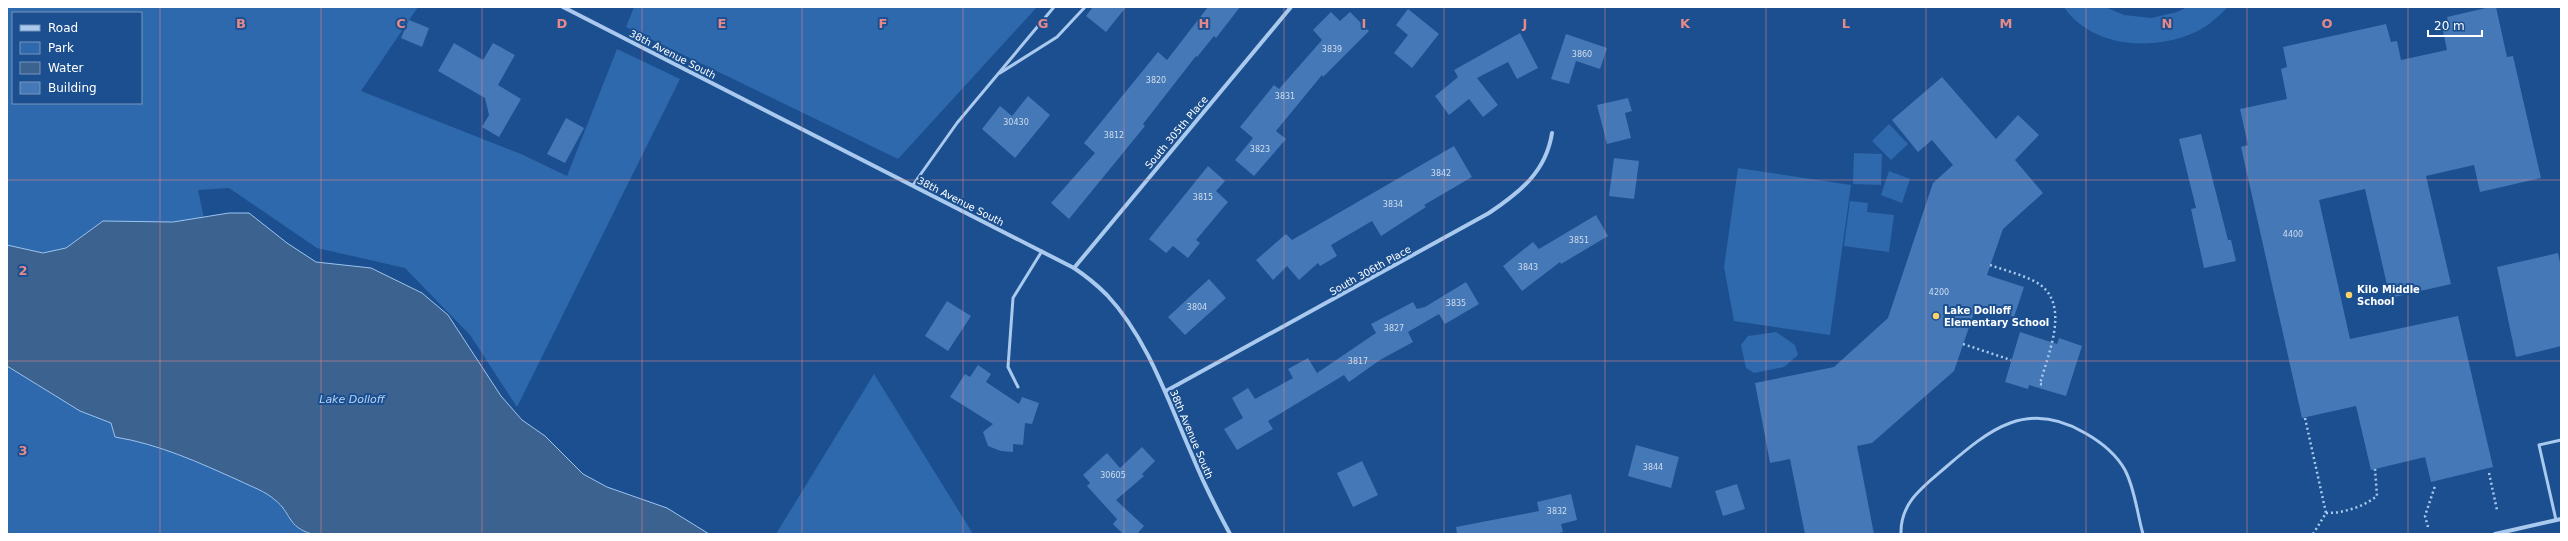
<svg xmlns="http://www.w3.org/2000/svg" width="2568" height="541" font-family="'DejaVu Sans',sans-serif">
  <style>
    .green { fill: #2e69ad; fill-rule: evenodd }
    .water { fill: #3c6290; stroke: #9cc4f0 }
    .building { fill: #4478b7 }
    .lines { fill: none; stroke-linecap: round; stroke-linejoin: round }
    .path { stroke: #a9c9ee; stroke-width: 2.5; stroke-dasharray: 2 3; stroke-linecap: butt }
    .lane { stroke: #a9c9ee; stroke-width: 3 }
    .street { stroke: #a9c9ee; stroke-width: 4 }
    .grid { fill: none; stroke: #e88989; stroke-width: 1; stroke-opacity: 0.55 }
    .poi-dot { fill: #ffd166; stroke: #1b4f8f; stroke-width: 1.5 }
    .labels { text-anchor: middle; stroke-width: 4; stroke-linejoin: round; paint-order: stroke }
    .number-label { font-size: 8px; fill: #d0dded }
    .street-label { font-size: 10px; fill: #fff; stroke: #1b4f8f }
    .poi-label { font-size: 10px; font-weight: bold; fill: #fff; stroke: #1b4f8f; text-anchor: start }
    .water-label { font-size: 11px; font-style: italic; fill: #b5d3f5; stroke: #1b4f8f }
    .grid-label { font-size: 13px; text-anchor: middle; font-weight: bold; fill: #e88989; stroke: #1b4f8f; stroke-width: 4; stroke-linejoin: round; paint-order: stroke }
  </style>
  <rect width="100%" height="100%" fill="#1b4f8f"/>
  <g class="green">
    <path d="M7,7H418L361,91L521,154L567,176L617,49L680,79L517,407L470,335L405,268L317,248L229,188L198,190L204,219L173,222L103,221L66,248L43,253L7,245ZM13,13H141V103H13Z"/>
    <polygon points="634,7 1037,7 898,159 626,27"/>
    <path d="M2064,7H2105L2124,15L2151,18L2177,12L2187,7H2228C2218,17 2205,29 2191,34C2150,51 2091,47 2064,7Z"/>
    <polygon points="1889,124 1908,144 1891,160 1872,141"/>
    <polygon points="1854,153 1882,154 1881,185 1853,184"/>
    <polygon points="1738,168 1851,185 1830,335 1734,321 1724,267"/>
    <polygon points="1889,171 1910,179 1902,203 1881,195"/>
    <polygon points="1850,201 1868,203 1867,212 1894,215 1889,252 1844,246"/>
    <polygon points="1776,332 1795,345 1798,355 1784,367 1754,373 1746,368 1741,345 1748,336"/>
    <path d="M7,366L80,411L111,423L116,437C159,444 200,463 240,481C252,487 265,491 275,500C291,512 287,527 312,534H7Z"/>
    <polygon points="874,374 973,534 776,534"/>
  </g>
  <path class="water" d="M229,213H249L287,243L316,262L371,268L422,293L448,315L501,396L522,420L545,436L583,474L607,487L667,508L709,534H312C287,527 291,512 275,500C265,491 252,487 240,481C200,463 159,444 115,437L111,423L80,411L7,366V245L43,253L66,248L103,221L173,222Z"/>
  <g class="building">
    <polygon points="1093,7 1126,7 1106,32 1086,16"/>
    <polygon points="1208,7 1240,7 1216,38 1214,36 1197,57 1196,56 1143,124 1145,126 1069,219 1051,203 1095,153 1084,143 1158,52 1167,60"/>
    <polygon points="2490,7 2496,7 2507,57 2513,56 2541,178 2480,192 2474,165 2426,176 2451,284 2390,298 2365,189 2319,200 2350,339 2458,316 2493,467 2431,482 2425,457 2371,470 2356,406 2302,418 2241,147 2248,145 2240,109 2287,99 2281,69 2287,67 2283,47 2386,24 2391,42 2397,41 2401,60 2447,50 2443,31 2450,29 2447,17"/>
    <polygon points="1408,9 1439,34 1412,68 1394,53 1408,35 1396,25"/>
    <polygon points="1331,12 1340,21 1350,12 1369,31 1323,77 1322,75 1276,131 1286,139 1254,176 1235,160 1253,138 1240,127 1274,85 1279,89 1322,40 1313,30"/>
    <polygon points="409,20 429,28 422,47 401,38"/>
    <polygon points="1520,33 1538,68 1517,79 1508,62 1477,78 1498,105 1483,117 1469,99 1449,115 1435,96 1458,77 1454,70"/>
    <polygon points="1566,34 1607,48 1600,69 1576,61 1569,84 1551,79"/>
    <polygon points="454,43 483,60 493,43 515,55 498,85 521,99 499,137 482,127 489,115 485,98 438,71"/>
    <polygon points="1942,77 1996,139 2018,115 2039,135 2015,160 2043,193 2003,229 1987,275 2024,287 2014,317 1977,304 1954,371 1872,443 1857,446 1874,534 1805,534 1790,459 1770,463 1755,383 1834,367 1888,318 1933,183 1953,165 1932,140 1918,152 1892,120"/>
    <polygon points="1028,96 1050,115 1015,158 982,129 1000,106 1012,116"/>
    <polygon points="1628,98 1632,111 1625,113 1631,138 1607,144 1597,105"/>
    <polygon points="566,118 584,128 565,163 547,154"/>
    <polygon points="2201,134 2228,240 2231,240 2236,261 2204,268 2191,209 2196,208 2179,139"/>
    <polygon points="1454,146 1472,177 1424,205 1426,207 1381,236 1372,221 1331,245 1337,256 1320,266 1318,263 1299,280 1287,266 1273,280 1256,260 1286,234 1292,240"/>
    <polygon points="1614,158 1639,161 1634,199 1609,196"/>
    <polygon points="1208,166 1225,181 1216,191 1228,202 1196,240 1200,243 1188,258 1173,246 1166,253 1149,239"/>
    <polygon points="1596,215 1608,236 1561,264 1560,262 1522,291 1503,266 1533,242 1539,249"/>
    <polygon points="2558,253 2561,268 2561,346 2516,357 2497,267"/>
    <polygon points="1209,279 1226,298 1185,335 1168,317"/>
    <polygon points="1466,282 1479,304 1445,324 1439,314 1408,332 1413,342 1380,360 1349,382 1344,375 1268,421 1273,429 1237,450 1224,429 1243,418 1232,398 1248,388 1255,399 1293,378 1288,369 1308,358 1317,373 1376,333 1371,324 1413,302 1417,309 1425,307"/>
    <polygon points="947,301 971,316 948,351 925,336"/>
    <polygon points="2020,332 2057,344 2059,338 2082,346 2066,396 2029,385 2028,389 2005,382"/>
    <polygon points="978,365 991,374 986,382 1019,404 1022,397 1039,403 1032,424 1025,423 1023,445 1013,444 1013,452 1001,451 988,446 983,432 993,424 950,397 965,374 970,377"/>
    <polygon points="1636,445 1679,457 1671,488 1628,476"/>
    <polygon points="1142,447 1155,461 1142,474 1144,476 1116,500 1144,526 1137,534 1123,534 1113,524 1117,519 1087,486 1090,483 1083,475 1107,453 1120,468"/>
    <polygon points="1362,461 1378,495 1353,507 1337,473"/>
    <polygon points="1737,484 1745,509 1723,516 1715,491"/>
    <polygon points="1571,494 1577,520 1561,524 1563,532 1554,534 1457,534 1456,527 1539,511 1537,502"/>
  </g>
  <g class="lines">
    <g class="path">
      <path d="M1990,265C2004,270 2020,274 2034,281C2073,301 2048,353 2040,384L2044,385"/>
      <polyline points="1963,344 2011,360"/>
      <polyline points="2305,418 2326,513 2313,534"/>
      <polyline points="2489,473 2497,510"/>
      <path d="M2326,513C2344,513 2363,507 2377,496L2375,469"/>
      <polyline points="2428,527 2425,516 2435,486"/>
    </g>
    <g class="lane">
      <polyline points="1000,73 1057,37 1085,7"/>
      <polyline points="913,185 957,123 1054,7"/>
      <polyline points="1018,387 1008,367 1013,298 1042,251"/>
      <polyline points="2556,520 2539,445 2561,440"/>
      <path d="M1901,534C1900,502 1924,486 1946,467C1990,429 2027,399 2085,433C2101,442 2116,454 2125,470C2135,489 2137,513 2143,534"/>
    </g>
    <g class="street">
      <path d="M563,7L1074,268C1086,276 1097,285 1107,295C1148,339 1168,401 1192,455C1203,482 1216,508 1230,534"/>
      <polyline points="1074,268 1291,7"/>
      <path d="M1166,391L1489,213C1520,192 1546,172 1552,133"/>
      <polyline points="2495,534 2561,519"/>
    </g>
  </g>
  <path class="grid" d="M160,7V534M321,7V534M482,7V534M642,7V534M802,7V534M963,7V534M1124,7V534M1284,7V534M1444,7V534M1605,7V534M1766,7V534M1926,7V534M2086,7V534M2247,7V534M2408,7V534M7,180H2561M7,361H2561"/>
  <g class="poi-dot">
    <circle cx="2349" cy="295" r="4"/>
    <circle cx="1936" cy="316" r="4"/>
  </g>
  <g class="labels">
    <g class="number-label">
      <text x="1332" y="52">3839</text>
      <text x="1582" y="57">3860</text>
      <text x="1156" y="83">3820</text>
      <text x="1285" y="99">3831</text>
      <text x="1016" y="125">30430</text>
      <text x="1114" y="138">3812</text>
      <text x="1260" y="152">3823</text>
      <text x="1441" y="176">3842</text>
      <text x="1203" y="200">3815</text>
      <text x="1393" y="207">3834</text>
      <text x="2293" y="237">4400</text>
      <text x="1579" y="243">3851</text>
      <text x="1528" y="270">3843</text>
      <text x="1939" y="295">4200</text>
      <text x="1456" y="306">3835</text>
      <text x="1197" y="310">3804</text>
      <text x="1394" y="331">3827</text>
      <text x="1358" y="364">3817</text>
      <text x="1653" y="470">3844</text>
      <text x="1113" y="478">30605</text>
      <text x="1557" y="514">3832</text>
    </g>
    <g class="street-label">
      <text transform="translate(673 54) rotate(27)" y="4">38th Avenue South</text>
      <text transform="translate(1176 132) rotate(-50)" y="4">South 305th Place</text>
      <text transform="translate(961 201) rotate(27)" y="4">38th Avenue South</text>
      <text transform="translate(1370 270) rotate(-29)" y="4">South 306th Place</text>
      <text transform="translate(1192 434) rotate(67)" y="4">38th Avenue South</text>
    </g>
    <g class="poi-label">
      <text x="2357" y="293">Kilo Middle<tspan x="2357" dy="12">School</tspan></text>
      <text x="1944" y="314">Lake Dolloff<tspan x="1944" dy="12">Elementary School</tspan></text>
    </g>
    <g class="water-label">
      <text x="352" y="403">Lake Dolloff</text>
    </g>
  </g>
  <g class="grid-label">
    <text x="241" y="28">B</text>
    <text x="401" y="28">C</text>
    <text x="562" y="28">D</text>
    <text x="722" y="28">E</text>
    <text x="883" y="28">F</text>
    <text x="1043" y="28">G</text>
    <text x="1204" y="28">H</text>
    <text x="1364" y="28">I</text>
    <text x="1525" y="28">J</text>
    <text x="1685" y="28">K</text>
    <text x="1846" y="28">L</text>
    <text x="2006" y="28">M</text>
    <text x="2167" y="28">N</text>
    <text x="2327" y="28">O</text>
    <text x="23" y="275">2</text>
    <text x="23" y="455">3</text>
  </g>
  <rect width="2568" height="541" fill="none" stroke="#ffffff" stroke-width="16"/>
  <rect x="12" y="12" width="130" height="92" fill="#1b4f8f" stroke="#7695bc"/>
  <rect x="20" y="25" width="20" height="6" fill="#a9c9ee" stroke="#7695bc"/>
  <text x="48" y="32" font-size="12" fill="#ffffff">Road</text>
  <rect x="20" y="42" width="20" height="12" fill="#2e69ad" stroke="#7695bc"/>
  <text x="48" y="52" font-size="12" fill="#ffffff">Park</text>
  <rect x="20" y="62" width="20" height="12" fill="#3c6290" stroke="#7695bc"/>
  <text x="48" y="72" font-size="12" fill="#ffffff">Water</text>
  <rect x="20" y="82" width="20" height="12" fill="#4478b7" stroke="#7695bc"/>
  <text x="48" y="92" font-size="12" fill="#ffffff">Building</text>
  <path d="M2428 30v6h54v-6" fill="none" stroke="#ffffff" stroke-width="2"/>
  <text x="2434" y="30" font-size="12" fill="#ffffff" stroke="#1b4f8f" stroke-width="3" paint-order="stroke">20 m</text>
</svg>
